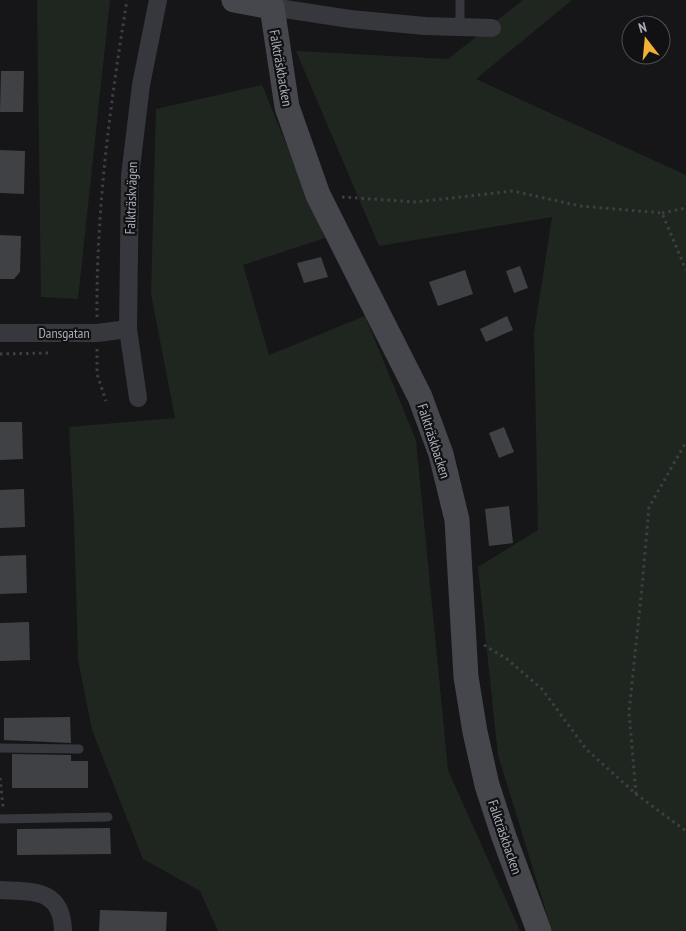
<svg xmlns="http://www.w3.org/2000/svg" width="686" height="931" font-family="'PT Sans Narrow',sans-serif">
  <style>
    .green { fill: #1e261f }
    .building { fill: #404145 }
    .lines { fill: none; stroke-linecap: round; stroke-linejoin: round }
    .path { stroke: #3d3f44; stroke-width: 3; stroke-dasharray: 2.5 4; stroke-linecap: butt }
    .lane { stroke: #37383d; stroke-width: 9 }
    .street { stroke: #37383d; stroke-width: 18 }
    .secondary { stroke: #45474d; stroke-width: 25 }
    .labels { text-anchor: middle; stroke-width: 4.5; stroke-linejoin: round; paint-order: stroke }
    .street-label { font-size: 14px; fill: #a8adb8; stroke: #111113 }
  </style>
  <rect width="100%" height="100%" fill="#161618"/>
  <g class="green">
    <polygon points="37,0 110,0 78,299 41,297"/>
    <polygon points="523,0 572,0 476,79 686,175 686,931 552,931 498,755 478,567 538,530 534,333 552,217 379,246 296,51 448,59"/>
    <polygon points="262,85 325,238 243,265 269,355 365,316 416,440 448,770 520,931 218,931 200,891 143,859 92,730 78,660 74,521 69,427 175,418 151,294 156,109"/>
  </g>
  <g class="building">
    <polygon points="1,71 24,71 23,112 0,112"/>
    <polygon points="0,150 25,151 24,194 0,193"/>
    <polygon points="0,235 21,236 20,272 14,279 0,279"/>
    <polygon points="321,257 328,277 304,283 297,263"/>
    <polygon points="520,266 528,288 514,293 506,271"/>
    <polygon points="465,270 473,294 438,306 429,282"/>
    <polygon points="507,316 513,330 486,342 480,329"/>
    <polygon points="0,422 22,422 23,459 0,460"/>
    <polygon points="504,427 514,452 499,458 489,433"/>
    <polygon points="24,489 25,527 0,528 0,490"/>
    <polygon points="509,506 513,543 489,546 485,509"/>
    <polygon points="26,555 27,593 0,594 0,556"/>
    <polygon points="29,622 30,660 0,661 0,623"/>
    <polygon points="70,717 71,743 4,740 4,718"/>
    <polygon points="12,754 71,755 71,761 88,761 88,788 12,788"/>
    <polygon points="110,828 111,854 17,855 17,829"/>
    <polygon points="100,910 167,912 166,931 99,931"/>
  </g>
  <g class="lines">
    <g class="path">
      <polyline points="342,197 416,202 513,191 580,206 662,213 686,270"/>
      <polyline points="662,213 686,208"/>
      <path d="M97,317C96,211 110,105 127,0"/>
      <polyline points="97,349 97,374 106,401"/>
      <polyline points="0,354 51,353"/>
      <polyline points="484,645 507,659 542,689 586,749 636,794 686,831"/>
      <polyline points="0,778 3,807"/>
      <polyline points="636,794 629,712 642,587 649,507 686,442"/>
    </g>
    <g class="lane">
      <polyline points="460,0 460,27"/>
      <polyline points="0,748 79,749"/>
      <polyline points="0,819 108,817"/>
    </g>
    <g class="street">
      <polyline points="272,7 350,19 425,26 492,28"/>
      <polyline points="0,333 97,333 128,329"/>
      <polyline points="138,398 128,329 130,176 141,85 158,0"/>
      <path d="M0,890C33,892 62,888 63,931"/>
    </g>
    <polyline class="secondary" points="234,0 272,7 287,107 318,195 420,397 441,454 457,520 466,677 475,732 487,785 504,837 539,931"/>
  </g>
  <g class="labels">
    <g class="street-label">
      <text transform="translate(281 68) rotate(80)" y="5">Falkträskbacken</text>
      <text transform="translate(131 198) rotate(-88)" y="5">Falkträskvägen</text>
      <text x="64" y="338">Dansgatan</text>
      <text transform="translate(434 441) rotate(72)" y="5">Falkträskbacken</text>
      <text transform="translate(505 837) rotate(71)" y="5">Falkträskbacken</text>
    </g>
  </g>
  <g transform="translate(646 40) rotate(344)"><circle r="24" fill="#111113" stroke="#4d4f55"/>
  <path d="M0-4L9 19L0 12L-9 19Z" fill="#f2b134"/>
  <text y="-8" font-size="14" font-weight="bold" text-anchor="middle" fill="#a8adb8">N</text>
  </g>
</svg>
